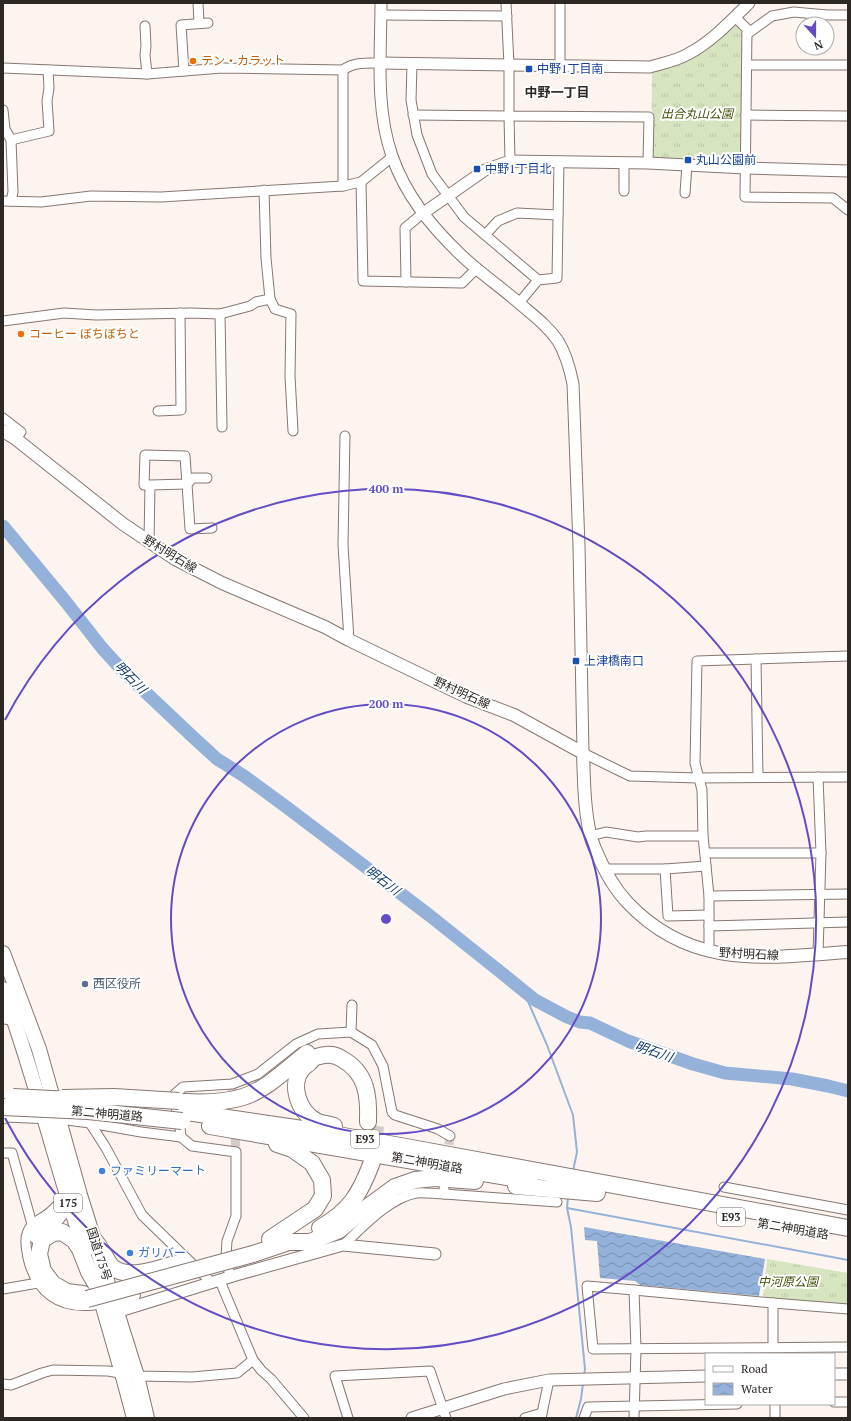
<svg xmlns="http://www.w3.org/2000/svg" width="851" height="1421" font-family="'PT Serif','Noto Sans JP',serif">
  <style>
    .grass { fill: url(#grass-tufts) }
    .water { fill: url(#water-waves) }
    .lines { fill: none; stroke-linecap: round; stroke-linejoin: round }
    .stream { stroke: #94b2d9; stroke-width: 2 }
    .river { stroke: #94b2d9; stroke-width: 13 }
    .minor-tunnel { stroke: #d4cbc7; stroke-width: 9; stroke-dasharray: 9 4.5; stroke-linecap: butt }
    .motorway-tunnel { stroke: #d4cbc7; stroke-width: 16; stroke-dasharray: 16 8; stroke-linecap: butt }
    .minor-casing { stroke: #867770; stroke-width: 11 }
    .tertiary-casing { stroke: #867770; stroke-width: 13 }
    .secondary-casing { stroke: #867770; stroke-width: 14 }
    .trunk-casing { stroke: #867770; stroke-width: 16 }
    .motorway-casing { stroke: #867770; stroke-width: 18 }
    .minor { stroke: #fff; stroke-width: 9 }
    .tertiary { stroke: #fff; stroke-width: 11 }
    .secondary { stroke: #fff; stroke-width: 12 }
    .trunk { stroke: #fff; stroke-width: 14 }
    .motorway { stroke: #fff; stroke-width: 16 }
    .motorway-bridge-casing { stroke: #867770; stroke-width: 18; stroke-linecap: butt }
    .motorway-bridge { stroke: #fff; stroke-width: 16 }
    .ring { fill: none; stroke: #634cc5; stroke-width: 2 }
    .food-dot { fill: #e8710a; stroke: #fff; stroke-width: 1.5 }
    .transit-dot { fill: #1a4fb4; stroke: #fff; stroke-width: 1.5 }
    .service-dot { fill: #5c6f8a; stroke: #fff; stroke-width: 1.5 }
    .shop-dot { fill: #3f7fe0; stroke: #fff; stroke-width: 1.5 }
    .labels { text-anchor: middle; stroke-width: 4; stroke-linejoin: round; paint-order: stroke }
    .shield { fill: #fff; stroke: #6d6866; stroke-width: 1 }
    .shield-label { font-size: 11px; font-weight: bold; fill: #2e2825 }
    .food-label { font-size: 12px; fill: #c56008; stroke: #fff; text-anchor: start }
    .transit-label { font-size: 12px; fill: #164399; stroke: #fff; text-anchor: start }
    .park-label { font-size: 12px; font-style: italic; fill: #3c4f05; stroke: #fff }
    .street-label { font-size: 12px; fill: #2e2825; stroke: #fff }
    .service-label { font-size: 12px; fill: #4e5e75; stroke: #fff; text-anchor: start }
    .shop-label { font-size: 12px; fill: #366cbe; stroke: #fff; text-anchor: start }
    .neighbourhood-label { font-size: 13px; font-weight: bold; fill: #2e2825; stroke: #fff }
    .water-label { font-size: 13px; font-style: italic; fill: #0f3969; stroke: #fff }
    .centre { fill: #634cc5; stroke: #fff; stroke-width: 2 }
    .ring-label { font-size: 12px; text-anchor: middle; font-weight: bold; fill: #634cc5; stroke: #fff; stroke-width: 4; stroke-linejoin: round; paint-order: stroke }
  </style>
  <defs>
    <pattern id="grass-tufts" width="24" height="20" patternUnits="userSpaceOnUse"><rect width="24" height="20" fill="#d6e5bf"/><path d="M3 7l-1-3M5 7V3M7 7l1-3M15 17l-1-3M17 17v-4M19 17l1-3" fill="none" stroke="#b8c4a4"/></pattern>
    <pattern id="water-waves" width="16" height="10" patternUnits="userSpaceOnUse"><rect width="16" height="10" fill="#94b2d9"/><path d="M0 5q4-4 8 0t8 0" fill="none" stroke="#7991b0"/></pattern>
  </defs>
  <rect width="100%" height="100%" fill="#fef4ef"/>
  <g class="grass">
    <path d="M733,26H739L744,30L743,163L651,158L652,72C672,68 693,60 709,47C718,41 725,33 733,26Z"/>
    <polygon points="767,1259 848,1273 848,1306 767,1299 763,1295"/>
  </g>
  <polygon class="water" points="584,1227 765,1259 759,1296 640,1285 635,1281 600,1278 597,1241 585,1240"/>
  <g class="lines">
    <g class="stream">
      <polyline points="523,990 547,1045 573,1115 577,1152 573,1171"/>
      <polyline points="568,1197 567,1208 571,1227 585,1369 584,1375"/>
      <polyline points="567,1208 848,1260"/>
      <polyline points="576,1418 581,1399 583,1383"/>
    </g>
    <polyline class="river" points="3,526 66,602 102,648 123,671 194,738 217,759 244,776 285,806 429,915 503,974 535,1000 567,1017 580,1022 590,1023 628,1041 693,1064 725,1073 792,1079 828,1086 848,1091"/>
    <g class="minor-tunnel">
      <polyline points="232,1084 236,1152"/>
      <polyline points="447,1158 450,1136"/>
    </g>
    <polyline class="motorway-tunnel" points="373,1156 376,1126"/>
    <g class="minor-casing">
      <g id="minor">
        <polyline points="198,3 199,23"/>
        <polyline points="506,3 509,65 509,116 649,117 648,163"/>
        <polyline points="560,3 560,65"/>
        <polyline points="381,15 507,16"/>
        <polyline points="735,17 747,29 745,197 833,198 848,210"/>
        <polyline points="145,26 146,46 145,55 147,74"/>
        <polyline points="747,34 772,16 794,12 827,15 848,15"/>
        <polyline points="412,64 411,100 417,135 432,174 464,217 538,280"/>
        <polyline points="747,65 848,65"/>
        <path d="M3,68L147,74L222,68L343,70C354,62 366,63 380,63"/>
        <polyline points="184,71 181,25 208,23"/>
        <polyline points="3,110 5,129 11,140 13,192 11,201"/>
        <polyline points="413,115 509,116 510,161"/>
        <polyline points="746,115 848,116"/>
        <polyline points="11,140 49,131 48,115 47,101 49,88 48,70"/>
        <polyline points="361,182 363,281 462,283 477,268"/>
        <polyline points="343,186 343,70"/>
        <polyline points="624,191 624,163"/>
        <polyline points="685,193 687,165"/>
        <polyline points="3,201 41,202 91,196 161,197 343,186 361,182 392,157"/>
        <polyline points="485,235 498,221 517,213 558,215"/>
        <polyline points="406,282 405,228 422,214"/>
        <polyline points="270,299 275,309 291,314 290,376 293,431"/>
        <polyline points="519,303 538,280 557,278 559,161"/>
        <polyline points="220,314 222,427"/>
        <polyline points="3,321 64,313 96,315 191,313 220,314 250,306 256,302 270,299 266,258 264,190"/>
        <polyline points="158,411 181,410 180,313"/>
        <polyline points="3,418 21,432 16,439"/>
        <polyline points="345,436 343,545 349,640"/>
        <polyline points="207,478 193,478 187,484 190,529 212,528"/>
        <polyline points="149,541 150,485 144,485 145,455 185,456 187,484 150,485"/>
        <polyline points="756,659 758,777"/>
        <polyline points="583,753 630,776 698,778 848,777"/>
        <polyline points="818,777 821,853 818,954"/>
        <polyline points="590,836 606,832 638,837 646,836 703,836"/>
        <polyline points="705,853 821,853"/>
        <polyline points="604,869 665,869 706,866"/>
        <polyline points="665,869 668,916 709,915"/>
        <polyline points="709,896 848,894"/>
        <polyline points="709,926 848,922"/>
        <polyline points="709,951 709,896 703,836 702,790 695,763 697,661 848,656"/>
        <polyline points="352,1005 351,1032 372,1045 383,1066 392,1112 395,1115 438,1129 450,1136"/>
        <polyline points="3,1016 5,1019 15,1021"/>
        <polyline points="177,1103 175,1094 183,1087 232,1084 258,1074 296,1044 318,1034 351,1032"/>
        <polyline points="59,1119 90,1123 141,1132 181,1137 179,1118"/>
        <polyline points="90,1123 106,1148 142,1215 212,1283"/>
        <polyline points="181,1137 192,1146 236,1152 236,1216 227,1241 226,1256 230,1277"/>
        <polyline points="3,1153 12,1153 32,1224"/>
        <polyline points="724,1187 848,1210"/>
        <polyline points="444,1194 557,1202"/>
        <path d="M60,1203C56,1206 53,1210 49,1213C40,1220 30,1223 27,1234C24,1242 27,1250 28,1258C36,1292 59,1309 94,1305"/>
        <path d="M343,1245C363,1227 389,1198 416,1193C424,1192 435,1194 444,1194V1189"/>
        <polyline points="220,1281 253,1360 261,1370 271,1379 304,1418"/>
        <polyline points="3,1289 38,1283"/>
        <polyline points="634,1290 587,1286 593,1349 848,1347"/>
        <polyline points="773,1303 848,1309"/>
        <polyline points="3,1384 11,1385 42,1373 53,1370 108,1371 137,1376 192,1377 237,1373 253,1360"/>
        <polyline points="834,1402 848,1402"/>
        <polyline points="775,1404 775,1418"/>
        <polyline points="348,1418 335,1376 430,1371 446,1418"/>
        <polyline points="525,1418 542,1413"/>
        <polyline points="541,1418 549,1380"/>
        <polyline points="584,1418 588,1407 737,1404"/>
        <polyline points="634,1418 636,1349 634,1290 773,1303 773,1347"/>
      </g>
    </g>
    <g class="tertiary-casing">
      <g id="tertiary">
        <path d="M381,3C381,54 375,107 392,156C406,196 431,226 461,255C481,274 505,290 526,309C538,319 549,328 558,341C566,354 570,369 573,384L579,546L583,753"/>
        <path d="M380,63L650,67C663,63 676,61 688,54C711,42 731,21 749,3"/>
        <polyline points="422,214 485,170 510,161 648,163 745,168 848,171"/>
        <polyline points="3,1118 7,1116 50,1118"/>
        <polyline points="110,1314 236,1275 343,1245 435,1254"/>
        <polyline points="834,1374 848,1374"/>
        <polyline points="412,1418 504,1389 549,1380 706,1376"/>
      </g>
    </g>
    <g class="secondary-casing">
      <path id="secondary" d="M3,431L16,439L123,524L175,559L222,583L325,627L349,640L467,697L514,715L583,753C584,780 584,807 590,834C591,840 594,846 596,851C604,870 613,887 627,902C691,970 764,958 848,952"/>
    </g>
    <g class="trunk-casing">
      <g id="trunk">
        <polyline points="3,953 39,1049 80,1195 137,1376 147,1418"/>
        <path d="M3,989C35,1075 55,1164 85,1251"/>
        <polyline points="99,1293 122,1373 134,1418"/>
      </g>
    </g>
    <g class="motorway-casing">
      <g id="motorway">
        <path d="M185,1102C204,1103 224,1103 243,1097C266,1090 288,1068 307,1053"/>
        <polyline points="180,1111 309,1130 406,1147 848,1228"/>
        <polyline points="210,1126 530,1181"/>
        <path d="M334,1126C329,1124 321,1124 316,1121C299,1112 289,1085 302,1069C304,1066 307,1065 309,1063C311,1061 313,1058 316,1057C325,1054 335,1054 342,1059C367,1073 369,1096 368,1122"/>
        <polyline points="516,1186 597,1193"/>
        <path d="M320,1228C350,1211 360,1194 372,1162"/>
        <polyline points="37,1236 40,1231 56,1218 68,1203"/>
        <polyline points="270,1239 315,1209 323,1196 322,1180 312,1163 292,1149 277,1144"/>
        <path d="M95,1241C99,1245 110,1266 112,1267C130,1281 159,1268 178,1263"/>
        <polyline points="291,1242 310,1242 339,1230 361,1212 395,1187 415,1180 435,1178 475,1181"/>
        <polyline points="253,1254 286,1243"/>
        <polyline points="83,1294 67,1292 53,1284 43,1271 39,1254 42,1240 53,1233 62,1232 74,1240 80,1249 89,1272 96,1284"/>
        <polyline points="102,1303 132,1295"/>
      </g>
    </g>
    <use href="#minor" class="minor"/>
    <use href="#tertiary" class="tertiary"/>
    <use href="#secondary" class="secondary"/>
    <use href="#trunk" class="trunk"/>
    <use href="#motorway" class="motorway"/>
    <g class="motorway-bridge-casing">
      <g id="motorway-bridge">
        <polyline points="13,1097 71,1100"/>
        <polyline points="62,1098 114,1097 179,1101"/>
        <polyline points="3,1107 88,1111 182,1121"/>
        <polyline points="87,1299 253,1254"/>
      </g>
    </g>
    <use href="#motorway-bridge" class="motorway-bridge"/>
  </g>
  <g class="ring">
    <circle cx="386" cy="919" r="215"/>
    <path d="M5 720A430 430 0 1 1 5 1118"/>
  </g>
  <g class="food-dot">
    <circle cx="193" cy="61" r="4"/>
    <circle cx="21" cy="334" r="4"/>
  </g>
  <g class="transit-dot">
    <rect x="525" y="65" width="8" height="8" rx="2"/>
    <rect x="684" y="156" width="8" height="8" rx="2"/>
    <rect x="473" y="165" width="8" height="8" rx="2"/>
    <rect x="572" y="657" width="8" height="8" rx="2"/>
  </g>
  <circle class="service-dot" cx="85" cy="984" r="4"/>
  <g class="shop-dot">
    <circle cx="102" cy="1171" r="4"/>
    <circle cx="130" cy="1253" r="4"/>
  </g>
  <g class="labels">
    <g class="shield">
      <rect x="351" y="1130" width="28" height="18" rx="3"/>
      <rect x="54" y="1194" width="28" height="18" rx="3"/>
      <rect x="717" y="1208" width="28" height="18" rx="3"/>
    </g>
    <g class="shield-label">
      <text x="365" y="1143">E93</text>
      <text x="68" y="1207">175</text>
      <text x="731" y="1221">E93</text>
    </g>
    <g class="food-label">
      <text x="201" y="65">テン・カラット</text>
      <text x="29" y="338">コーヒー ぼちぼちと</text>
    </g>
    <g class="transit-label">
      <text x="537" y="73">中野1丁目南</text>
      <text x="696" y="164">丸山公園前</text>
      <text x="485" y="173">中野1丁目北</text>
      <text x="584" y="665">上津橋南口</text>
    </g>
    <g class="park-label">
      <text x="697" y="118">出合丸山公園</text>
      <text x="788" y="1286">中河原公園</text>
    </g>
    <g class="street-label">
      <text transform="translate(170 554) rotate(31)" y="4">野村明石線</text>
      <text transform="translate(462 693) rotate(24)" y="4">野村明石線</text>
      <text transform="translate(749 954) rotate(3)" y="4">野村明石線</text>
      <text transform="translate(107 1114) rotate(5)" y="4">第二神明道路</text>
      <text transform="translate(427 1163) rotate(10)" y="4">第二神明道路</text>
      <text transform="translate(793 1229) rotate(10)" y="4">第二神明道路</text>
      <text transform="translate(99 1254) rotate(72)" y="4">国道175号</text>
    </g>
    <g class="service-label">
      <text x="93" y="988">西区役所</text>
    </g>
    <g class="shop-label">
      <text x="110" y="1175">ファミリーマート</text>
      <text x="138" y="1257">ガリバー</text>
    </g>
    <g class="neighbourhood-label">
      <text x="557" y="97">中野一丁目</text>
    </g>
    <g class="water-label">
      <text transform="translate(131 677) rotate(45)" y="5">明石川</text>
      <text transform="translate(383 880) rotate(37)" y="5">明石川</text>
      <text transform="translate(654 1051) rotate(19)" y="5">明石川</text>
    </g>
  </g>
  <circle cx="386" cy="919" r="6" class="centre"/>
  <g class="ring-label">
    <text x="386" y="493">400 m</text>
    <text x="386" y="708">200 m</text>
  </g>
  <rect width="851" height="1421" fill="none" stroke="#2e2825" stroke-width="8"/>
  <rect x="705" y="1353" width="130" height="52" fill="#ffffff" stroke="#aba9a8"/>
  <rect x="713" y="1366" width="20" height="6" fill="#ffffff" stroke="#aba9a8"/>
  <text x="741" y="1373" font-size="12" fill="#2e2825">Road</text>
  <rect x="713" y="1383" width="20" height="12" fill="url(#water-waves)" stroke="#aba9a8"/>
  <text x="741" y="1393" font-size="12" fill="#2e2825">Water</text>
  <g transform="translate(815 36) rotate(159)"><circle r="19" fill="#ffffff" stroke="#aba9a8"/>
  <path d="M0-3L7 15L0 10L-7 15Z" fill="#634cc5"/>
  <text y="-6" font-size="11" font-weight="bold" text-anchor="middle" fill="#2e2825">N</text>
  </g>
</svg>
